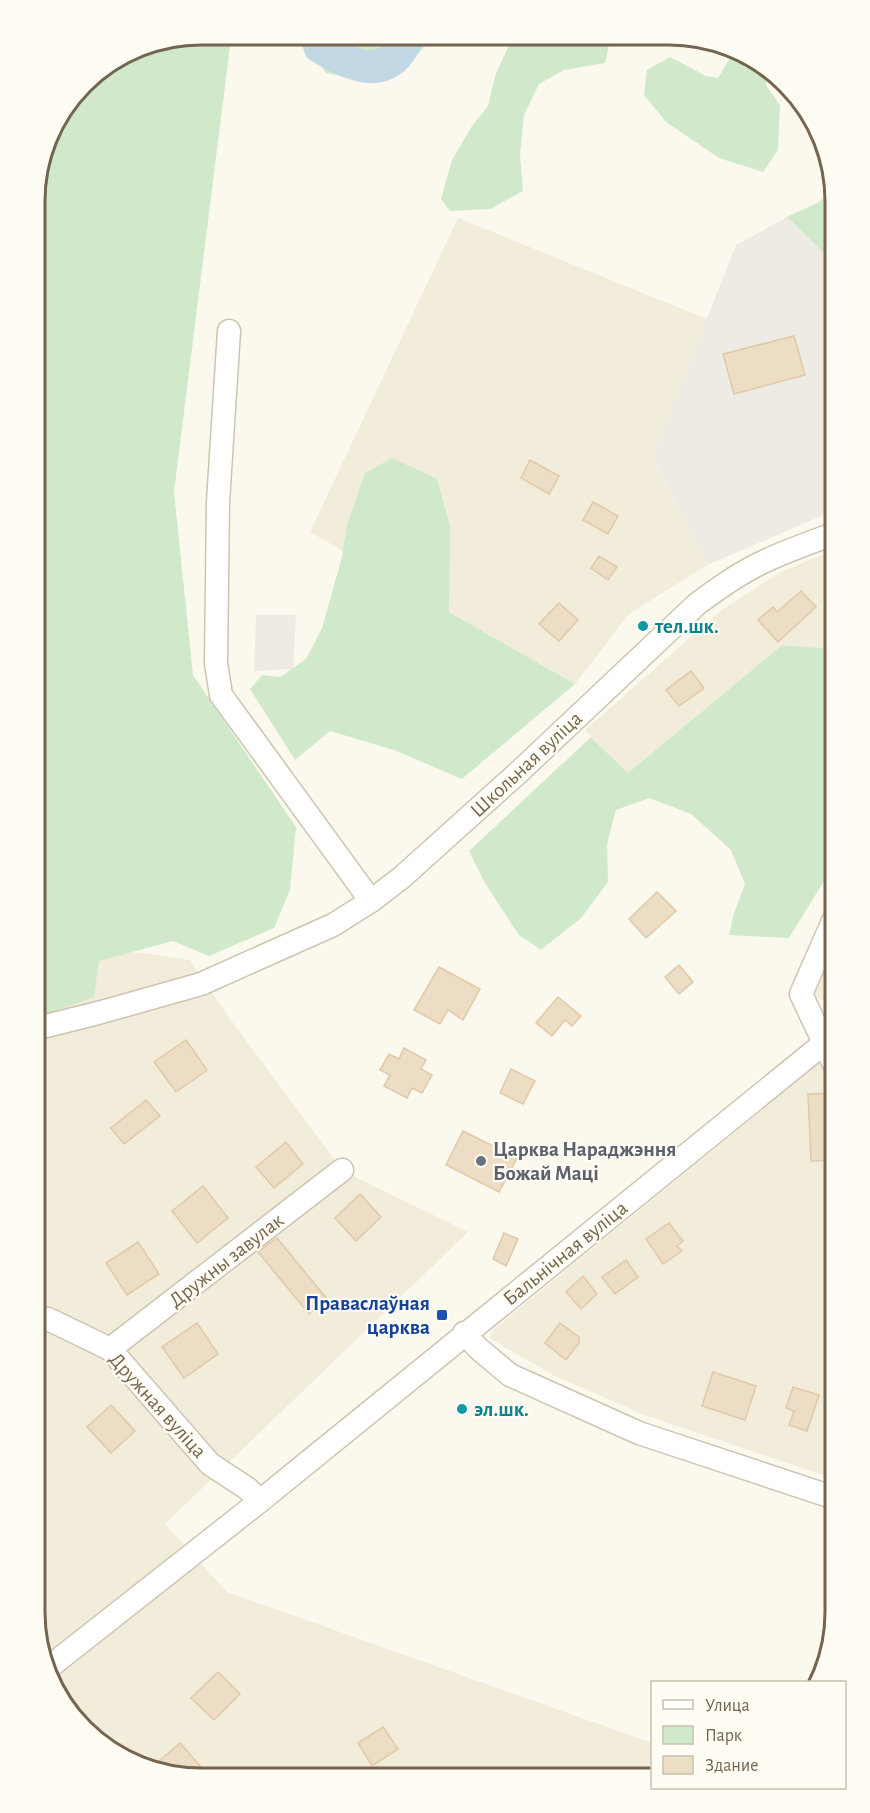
<svg xmlns="http://www.w3.org/2000/svg" width="870" height="1813" font-family="'Alegreya Sans',sans-serif">
  <style>
    .residential { fill: #f2ecdb }
    .industrial { fill: #eeebe4 }
    .green { fill: #d1e9cb }
    .lines { fill: none; stroke-linecap: round; stroke-linejoin: round }
    .river { stroke: #c2d8e4; stroke-width: 33 }
    .building { fill: #edddc4; stroke: #e0c9a8; stroke-width: 1.5 }
    .minor-casing { stroke: #cdc4b2; stroke-width: 25 }
    .minor { stroke: #fff; stroke-width: 22 }
    .culture-dot { fill: #0f9aa8; stroke: #fefcf3; stroke-width: 2 }
    .worship-dot { fill: #6b7280; stroke: #fefcf3; stroke-width: 2 }
    .transit-dot { fill: #1a4fb4; stroke: #fefcf3; stroke-width: 2 }
    .labels { text-anchor: middle; stroke-width: 4.5; stroke-linejoin: round; paint-order: stroke }
    .culture-label { font-size: 21px; font-weight: bold; fill: #0d838f; stroke: #fefcf3; text-anchor: start }
    .street-label { font-size: 21px; fill: #756550; stroke: #fefcf3 }
    .worship-label { font-size: 21px; font-weight: bold; fill: #5b616d; stroke: #fefcf3; text-anchor: start }
    .transit-label { font-size: 21px; font-weight: bold; fill: #164399; stroke: #fefcf3; text-anchor: end }
    .rim { fill: none; stroke: #756550; stroke-width: 3 }
  </style>
  <rect width="100%" height="100%" fill="#fbf9ed"/>
  <g class="residential">
    <polygon points="458,218 707,319 652,458 707,565 629,614 575,684 310,532"/>
    <polygon points="831,551 832,649 782,645 628,773 585,730 723,609 781,572"/>
    <polygon points="833,937 833,1004 806,994"/>
    <polygon points="38,938 190,960 225,1012 343,1171 468,1232 165,1524 227,1592 652,1743 652,1773 169,1775 91,1737 40,1655"/>
    <polygon points="833,1052 835,1479 644,1415 553,1375 489,1338 494,1329"/>
  </g>
  <g class="industrial">
    <polygon points="787,217 830,259 831,512 707,565 652,457 736,245"/>
    <polygon points="256,615 296,615 293,669 254,671"/>
  </g>
  <g class="green">
    <polygon points="298,35 434,36 414,58 379,83 326,73"/>
    <polygon points="508,36 611,37 605,63 564,70 539,84 524,115 520,155 523,191 490,209 450,211 441,199 452,160 472,126 488,106 496,73 511,41"/>
    <polygon points="176,39 230,46 174,492 193,675 296,827 290,890 274,928 209,956 173,941 99,961 94,997 38,1017 36,180 52,127 91,76 138,47"/>
    <polygon points="733,53 768,71 766,85 780,105 778,150 763,172 719,158 666,122 644,95 647,70 670,57 706,76 718,78"/>
    <polygon points="830,192 830,259 787,217 819,202"/>
    <polygon points="392,458 437,479 450,526 449,612 575,684 462,779 394,750 330,731 295,760 250,689 262,675 280,677 306,659 322,628 342,557 347,525 365,473"/>
    <polygon points="782,645 832,649 832,868 789,938 729,935 734,913 745,884 731,850 691,814 649,798 616,810 607,844 608,882 581,918 541,950 518,934 485,883 469,851 591,737 628,773"/>
  </g>
  <g class="lines">
    <path class="river" d="M317,35L320,47C353,67 389,83 408,36"/>
  </g>
  <g class="building">
    <polygon points="794,336 805,375 734,394 723,354"/>
    <polygon points="530,460 559,476 549,494 521,478"/>
    <polygon points="593,502 618,516 608,534 583,520"/>
    <polygon points="599,556 617,567 608,580 591,568"/>
    <polygon points="801,591 816,607 778,642 758,620 773,607 777,612"/>
    <polygon points="559,603 578,620 559,641 539,624"/>
    <polygon points="691,671 704,688 679,706 666,690"/>
    <polygon points="657,892 676,911 646,938 629,919"/>
    <polygon points="679,965 693,982 679,994 665,977"/>
    <polygon points="439,967 480,989 463,1020 448,1010 440,1024 414,1010"/>
    <polygon points="558,997 581,1016 572,1026 565,1020 552,1036 536,1023"/>
    <polygon points="186,1040 207,1070 176,1092 154,1062"/>
    <polygon points="404,1048 426,1060 421,1069 432,1075 422,1093 412,1088 407,1098 384,1086 390,1075 380,1070 389,1054 399,1059"/>
    <polygon points="511,1069 535,1081 523,1104 500,1093"/>
    <polygon points="833,1093 833,1160 811,1161 808,1094"/>
    <polygon points="146,1100 160,1116 124,1144 111,1128"/>
    <polygon points="463,1131 517,1158 499,1192 446,1165"/>
    <polygon points="286,1142 303,1164 274,1188 256,1167"/>
    <polygon points="203,1186 228,1218 197,1243 172,1211"/>
    <polygon points="360,1194 381,1217 356,1241 335,1218"/>
    <polygon points="669,1223 683,1241 677,1246 682,1251 663,1264 646,1239"/>
    <polygon points="504,1233 518,1239 506,1266 493,1259"/>
    <polygon points="277,1238 327,1299 309,1314 258,1252"/>
    <polygon points="138,1242 159,1274 127,1295 106,1263"/>
    <polygon points="626,1260 638,1277 615,1294 602,1277"/>
    <polygon points="583,1276 597,1294 581,1309 566,1292"/>
    <polygon points="197,1323 218,1354 184,1378 162,1347"/>
    <polygon points="560,1323 579,1337 579,1343 566,1360 545,1343"/>
    <polygon points="713,1372 756,1386 745,1420 702,1406"/>
    <polygon points="793,1387 819,1395 807,1431 789,1425 794,1411 786,1408"/>
    <polygon points="111,1405 135,1431 111,1453 87,1427"/>
    <polygon points="218,1672 240,1694 214,1720 191,1698"/>
    <polygon points="383,1727 398,1749 372,1766 358,1743"/>
    <polygon points="180,1743 208,1775 169,1775 152,1767"/>
  </g>
  <g class="lines">
    <g class="minor-casing">
      <g id="minor">
        <polyline points="229,331 218,502 216,663 221,695 371,901"/>
        <polyline points="833,921 801,994 833,1062"/>
        <path d="M38,1028L98,1013L201,984L333,925L371,901L401,878L520,771L697,604C716,590 735,576 757,565C780,553 806,544 831,535"/>
        <polyline points="39,1318 48,1319 110,1349 210,1464 248,1489 260,1501"/>
        <polyline points="464,1333 479,1349 510,1375 639,1433 835,1498"/>
        <polyline points="110,1349 342,1170"/>
        <polyline points="48,1668 260,1501 833,1036"/>
      </g>
    </g>
    <use href="#minor" class="minor"/>
  </g>
  <g class="culture-dot">
    <circle cx="643" cy="626" r="6"/>
    <circle cx="462" cy="1409" r="6"/>
  </g>
  <circle class="worship-dot" cx="481" cy="1161" r="6"/>
  <rect class="transit-dot" x="436" y="1309" width="12" height="12" rx="3"/>
  <g class="labels">
    <g class="culture-label">
      <text x="655" y="633">тел.шк.</text>
      <text x="474" y="1416">эл.шк.</text>
    </g>
    <g class="street-label">
      <text transform="translate(526 764) rotate(-43)" y="7">Школьная вуліца</text>
      <text transform="translate(565 1253) rotate(-39)" y="7">Бальнічная вуліца</text>
      <text transform="translate(226 1260) rotate(-38)" y="7">Дружны завулак</text>
      <text transform="translate(158 1405) rotate(48)" y="7">Дружная вуліца</text>
    </g>
    <g class="worship-label">
      <text x="493" y="1156">Царква Нараджэння<tspan x="493" dy="24">Божай Маці</tspan></text>
    </g>
    <g class="transit-label">
      <text x="430" y="1310">Праваслаўная<tspan x="430" dy="24">царква</tspan></text>
    </g>
  </g>
  <path d="M0 0H870V1813H0ZM201 45H669A156 156 0 0 1 825 201V1612A156 156 0 0 1 669 1768H201A156 156 0 0 1 45 1612V201A156 156 0 0 1 201 45Z" fill="#fefcf3" fill-rule="evenodd"/>
  <path class="rim" d="M201 45H669A156 156 0 0 1 825 201V1612A156 156 0 0 1 669 1768H201A156 156 0 0 1 45 1612V201A156 156 0 0 1 201 45Z"/>
  <rect x="651" y="1681" width="195" height="108" fill="#fefcf3" stroke="#c7c0b2" stroke-width="1.5"/>
  <rect x="663" y="1700" width="30" height="9" fill="#ffffff" stroke="#c7c0b2" stroke-width="1.5"/>
  <text x="705" y="1711" font-size="18" fill="#756550">Улица</text>
  <rect x="663" y="1726" width="30" height="18" fill="#d1e9cb" stroke="#c7c0b2" stroke-width="1.5"/>
  <text x="705" y="1741" font-size="18" fill="#756550">Парк</text>
  <rect x="663" y="1756" width="30" height="18" fill="#edddc4" stroke="#c7c0b2" stroke-width="1.5"/>
  <text x="705" y="1771" font-size="18" fill="#756550">Здание</text>
</svg>
